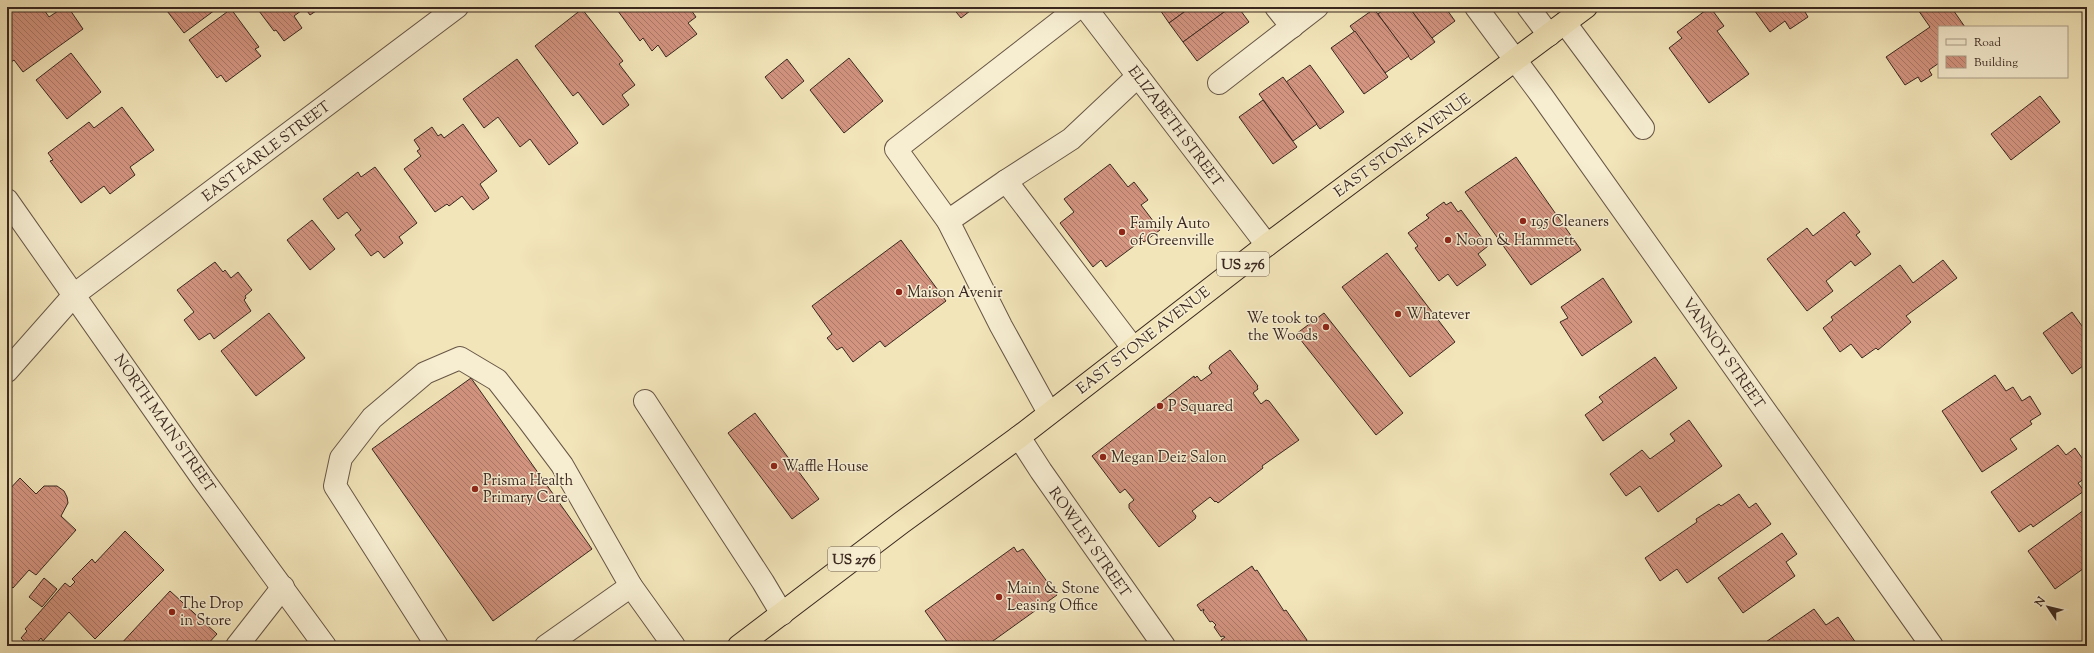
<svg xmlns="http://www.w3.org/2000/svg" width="2094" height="653" font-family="'Sorts Mill Goudy',serif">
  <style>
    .building { fill: url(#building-back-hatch); stroke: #39271f }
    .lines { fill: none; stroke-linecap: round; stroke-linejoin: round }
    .minor-casing { stroke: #675646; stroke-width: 24 }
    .highway-casing { stroke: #39271f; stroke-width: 24 }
    .minor { stroke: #f7eed2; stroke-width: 22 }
    .highway { stroke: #f2e5b9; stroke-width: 22 }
    .poi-dot { fill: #8f2418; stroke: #f7eed2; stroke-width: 1.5 }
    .labels { text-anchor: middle; stroke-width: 3; stroke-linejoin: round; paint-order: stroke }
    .shield { fill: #f7eed2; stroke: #726355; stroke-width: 1 }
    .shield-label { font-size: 14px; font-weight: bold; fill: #39271f }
    .street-label { font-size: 15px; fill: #39271f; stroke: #f7eed2 }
    .poi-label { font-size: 15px; fill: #39271f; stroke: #f7eed2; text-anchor: start }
  </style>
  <defs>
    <pattern id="building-back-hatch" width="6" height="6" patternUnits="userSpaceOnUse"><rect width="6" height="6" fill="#d39480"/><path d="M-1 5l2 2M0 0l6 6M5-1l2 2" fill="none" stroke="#ac7968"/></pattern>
  </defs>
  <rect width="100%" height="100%" fill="#f2e5b9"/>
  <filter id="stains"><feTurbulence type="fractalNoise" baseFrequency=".005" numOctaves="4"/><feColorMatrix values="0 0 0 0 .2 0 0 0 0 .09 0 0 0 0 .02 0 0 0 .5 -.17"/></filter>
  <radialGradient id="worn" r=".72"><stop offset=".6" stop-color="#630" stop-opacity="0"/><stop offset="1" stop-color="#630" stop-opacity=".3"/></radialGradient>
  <g class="building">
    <polygon points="7,7 42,7 49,17 64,7 68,7 83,29 23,72 14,60 7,65"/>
    <polygon points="164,7 219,7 184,33"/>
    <polygon points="256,7 322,7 310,15 305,8 294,16 302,28 284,41 276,30 274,31"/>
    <polygon points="615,7 689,7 696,17 688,23 697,34 666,57 658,45 652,51 643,38 640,41"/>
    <polygon points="952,7 975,7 961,18"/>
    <polygon points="1158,7 1191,7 1169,23"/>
    <polygon points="1191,7 1231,7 1183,42 1169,23"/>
    <polygon points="1231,7 1238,7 1249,22 1197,61 1183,42"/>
    <polygon points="1387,7 1409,7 1435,42 1411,60 1378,14"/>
    <polygon points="1409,7 1445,7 1455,21 1432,38"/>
    <polygon points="1710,7 1724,26 1717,31 1749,74 1709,103 1669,48 1682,38 1677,32"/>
    <polygon points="1752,7 1802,7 1808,17 1790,29 1785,21 1770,32"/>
    <polygon points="1916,7 1951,7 1965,27 1939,27 1939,63 1929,70 1932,75 1921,82 1918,77 1905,85 1886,57 1930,27"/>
    <polygon points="231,9 259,47 255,49 261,56 226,82 221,75 217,78 189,40"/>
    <polygon points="582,9 623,61 619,64 635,85 622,95 629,105 603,125 578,92 573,96 535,46"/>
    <polygon points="1374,9 1409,56 1385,73 1350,26"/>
    <polygon points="1355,31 1388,77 1364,94 1331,48"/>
    <polygon points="71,53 101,92 67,119 36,80"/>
    <polygon points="849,58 883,101 844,133 810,90"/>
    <polygon points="517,59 578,143 549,165 530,139 520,147 498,117 484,128 463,99"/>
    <polygon points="787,59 804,81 782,99 765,77"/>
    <polygon points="1310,65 1344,112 1320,129 1286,82"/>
    <polygon points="1283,77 1317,124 1293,141 1259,94"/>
    <polygon points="2040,96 2060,122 2011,160 1991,134"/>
    <polygon points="1263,100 1297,147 1273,164 1239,117"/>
    <polygon points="122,107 154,150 130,167 135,175 110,194 104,186 81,203 50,161 53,160 48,153 89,122 94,128"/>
    <polygon points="463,124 497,171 480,184 489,198 473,210 462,196 449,206 447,204 435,212 404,169 421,156 417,151 420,149 414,140 432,127 438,136 441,134 444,138"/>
    <polygon points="1516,157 1581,250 1531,285 1465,192"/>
    <polygon points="1110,164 1128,187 1134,182 1148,200 1141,205 1160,230 1144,242 1142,240 1106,267 1101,260 1093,267 1060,223 1074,212 1064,199"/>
    <polygon points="375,167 417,223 399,237 403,243 384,258 378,251 371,256 355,235 361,230 347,212 338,219 323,199 358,172 361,177"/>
    <polygon points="1444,202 1446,205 1451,202 1458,212 1461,210 1488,246 1478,254 1486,265 1457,286 1448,274 1439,281 1415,248 1418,246 1408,233 1429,218 1426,215"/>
    <polygon points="1844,212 1860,232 1856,235 1871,254 1855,266 1851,261 1826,281 1833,291 1807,311 1767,259 1807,228 1813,236"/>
    <polygon points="312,220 335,249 310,270 287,240"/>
    <polygon points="901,240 946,301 885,347 880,341 853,362 842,347 837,350 827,338 832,334 812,306"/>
    <polygon points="1387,253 1455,342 1410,377 1342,287"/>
    <polygon points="1943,260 1957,278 1906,316 1911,322 1878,350 1876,348 1862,358 1851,344 1840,352 1823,328 1833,320 1831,317 1900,265 1913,283"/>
    <polygon points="215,262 223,272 225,270 231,278 238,272 252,290 245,296 246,298 244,300 251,311 214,339 210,333 199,340 184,320 194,312 177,290"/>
    <polygon points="1603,278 1632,322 1582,356 1560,322 1568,318 1561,307"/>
    <polygon points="2072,312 2087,333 2087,363 2072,374 2043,333"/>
    <polygon points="269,313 305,358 256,396 221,351"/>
    <polygon points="1324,313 1403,413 1376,435 1296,334"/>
    <polygon points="1230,350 1258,386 1257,387 1258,389 1253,393 1261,404 1266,400 1269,401 1299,440 1262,466 1263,468 1218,503 1216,501 1215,502 1210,497 1192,511 1196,516 1195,519 1159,547 1129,508 1129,504 1134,500 1125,489 1120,493 1092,456 1194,376 1195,378 1197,376 1201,381 1212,373 1209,368 1210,365"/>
    <polygon points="1655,357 1677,388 1603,441 1585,415 1603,402 1599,397"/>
    <polygon points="1995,375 2006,391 2013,387 2022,401 2030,396 2041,414 2030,421 2032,424 2010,439 2017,449 1982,472 1942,411"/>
    <polygon points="471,378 592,549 493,621 372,449"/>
    <polygon points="755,413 819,499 792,519 728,433"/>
    <polygon points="1689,420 1722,466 1658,512 1640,486 1626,496 1610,474 1642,450 1650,459 1675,441 1670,434"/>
    <polygon points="2058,445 2066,455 2075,448 2087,465 2087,477 2078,483 2084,491 2033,527 2031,524 2019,532 1991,492"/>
    <polygon points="20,478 36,494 44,486 57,486 64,491 67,497 68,503 61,516 76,530 36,575 29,570 13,588 7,583 7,492"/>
    <polygon points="1739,494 1749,508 1756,503 1771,524 1687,583 1677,569 1660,581 1645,558 1697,522 1696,519 1719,504 1721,506"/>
    <polygon points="2084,510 2087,513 2087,566 2055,589 2028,551"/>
    <polygon points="125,531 164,570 95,639 69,612 43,641 41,638 34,646 30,646 21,638 27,631 25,629 65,583 70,587 75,582 72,579 92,559 95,563"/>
    <polygon points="1782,533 1797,554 1786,562 1795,576 1743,613 1718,578"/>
    <polygon points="1014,547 1017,552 1023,549 1057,595 986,646 950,646 925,611"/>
    <polygon points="1252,566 1255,571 1257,570 1284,611 1286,610 1307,640 1306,642 1309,646 1225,646 1221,640 1225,637 1223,636 1221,637 1214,627 1216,625 1212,621 1210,622 1203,612 1204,609 1201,611 1197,605"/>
    <polygon points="44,578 57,589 42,607 29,597"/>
    <polygon points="170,591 217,634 206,646 119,646"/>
    <polygon points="1814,609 1826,625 1838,617 1856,643 1852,646 1760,646"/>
    <polygon points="2087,620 2087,630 2082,624"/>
  </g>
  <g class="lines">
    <g class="minor-casing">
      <g id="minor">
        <polyline points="1085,7 1267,245"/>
        <polyline points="1276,7 1292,27"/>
        <polyline points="1476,7 1542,96 1932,646"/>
        <polyline points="1528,7 1549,35"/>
        <polyline points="1565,23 1643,128"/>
        <polyline points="1219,83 1317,7"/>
        <polyline points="7,200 202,478 325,646"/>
        <polyline points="948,221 1006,181"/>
        <polyline points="1133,348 1006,181 1071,139 1138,76"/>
        <polyline points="7,371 75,294 457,7"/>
        <polyline points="645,401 763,582 782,614"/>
        <polyline points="1049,413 1001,326 948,221 896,149 1079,7"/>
        <polyline points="1019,437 1041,471 1164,646"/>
        <polyline points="237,646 283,587"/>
        <polyline points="437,646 335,486 341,458 372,418 425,373 460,358 497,380 529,421 562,465 631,586 674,646"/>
        <polyline points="546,646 631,586"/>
      </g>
    </g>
    <g class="highway-casing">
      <polyline id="highway" points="739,646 901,523 1019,437 1267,245 1586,7"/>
    </g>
    <use href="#minor" class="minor"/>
    <use href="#highway" class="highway"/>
  </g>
  <g class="poi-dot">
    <circle cx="1523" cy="221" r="4"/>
    <circle cx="1122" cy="232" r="4"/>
    <circle cx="1448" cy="240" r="4"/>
    <circle cx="899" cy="292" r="4"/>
    <circle cx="1398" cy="314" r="4"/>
    <circle cx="1326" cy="327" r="4"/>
    <circle cx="1160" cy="406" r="4"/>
    <circle cx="1103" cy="457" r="4"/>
    <circle cx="774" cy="466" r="4"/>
    <circle cx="475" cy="489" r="4"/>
    <circle cx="999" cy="597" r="4"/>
    <circle cx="172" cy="612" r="4"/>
  </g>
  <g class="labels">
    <g class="shield">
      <rect x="1217" y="252" width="52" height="24" rx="3"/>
      <rect x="828" y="547" width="52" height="24" rx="3"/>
    </g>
    <g class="shield-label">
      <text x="1243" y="269">US 276</text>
      <text x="854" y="564">US 276</text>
    </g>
    <g class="street-label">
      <text transform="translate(1176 126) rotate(53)" y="5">ELIZABETH STREET</text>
      <text transform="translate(1402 145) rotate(-36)" y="5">EAST STONE AVENUE</text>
      <text transform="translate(266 151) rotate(-37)" y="5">EAST EARLE STREET</text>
      <text transform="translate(1143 340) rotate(-38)" y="5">EAST STONE AVENUE</text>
      <text transform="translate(1724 353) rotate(55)" y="5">VANNOY STREET</text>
      <text transform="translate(165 423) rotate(55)" y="5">NORTH MAIN STREET</text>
      <text transform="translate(1090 542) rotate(55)" y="5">ROWLEY STREET</text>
    </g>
    <g class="poi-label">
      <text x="1531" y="226">195 Cleaners</text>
      <text x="1130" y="228">Family Auto<tspan x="1130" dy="17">of Greenville</tspan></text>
      <text x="1456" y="245">Noon &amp; Hammett</text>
      <text x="907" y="297">Maison Avenir</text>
      <text x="1406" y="319">Whatever</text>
      <text x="1318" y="323" text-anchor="end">We took to<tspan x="1318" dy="17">the Woods</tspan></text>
      <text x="1168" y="411">P Squared</text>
      <text x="1111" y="462">Megan Deiz Salon</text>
      <text x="782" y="471">Waffle House</text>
      <text x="483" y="485">Prisma Health<tspan x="483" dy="17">Primary Care</tspan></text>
      <text x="1007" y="593">Main &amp; Stone<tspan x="1007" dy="17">Leasing Office</tspan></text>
      <text x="180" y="608">The Drop<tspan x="180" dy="17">in Store</tspan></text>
    </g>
  </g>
  <rect width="2094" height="653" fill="none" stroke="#f2e5b9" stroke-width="24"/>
  <rect x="8" y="8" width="2078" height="637" fill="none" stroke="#39271f" stroke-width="2"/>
  <rect x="12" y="12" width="2070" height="629" fill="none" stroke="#39271f"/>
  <rect x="1938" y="26" width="130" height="52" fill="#f7eed2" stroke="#ab9e8a"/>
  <rect x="1946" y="39" width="20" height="6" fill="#f7eed2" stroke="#ab9e8a"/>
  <text x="1974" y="46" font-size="12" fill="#39271f">Road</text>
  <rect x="1946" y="56" width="20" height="12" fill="url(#building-back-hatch)" stroke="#ab9e8a"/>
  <text x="1974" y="66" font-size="12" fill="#39271f">Building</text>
  <g transform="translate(2048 607) rotate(305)" stroke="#f7eed2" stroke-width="3" paint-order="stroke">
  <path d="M0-3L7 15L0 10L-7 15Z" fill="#39271f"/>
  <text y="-6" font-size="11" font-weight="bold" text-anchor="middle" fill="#39271f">N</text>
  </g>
  <rect width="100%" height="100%" filter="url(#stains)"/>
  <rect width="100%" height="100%" fill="url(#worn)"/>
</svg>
